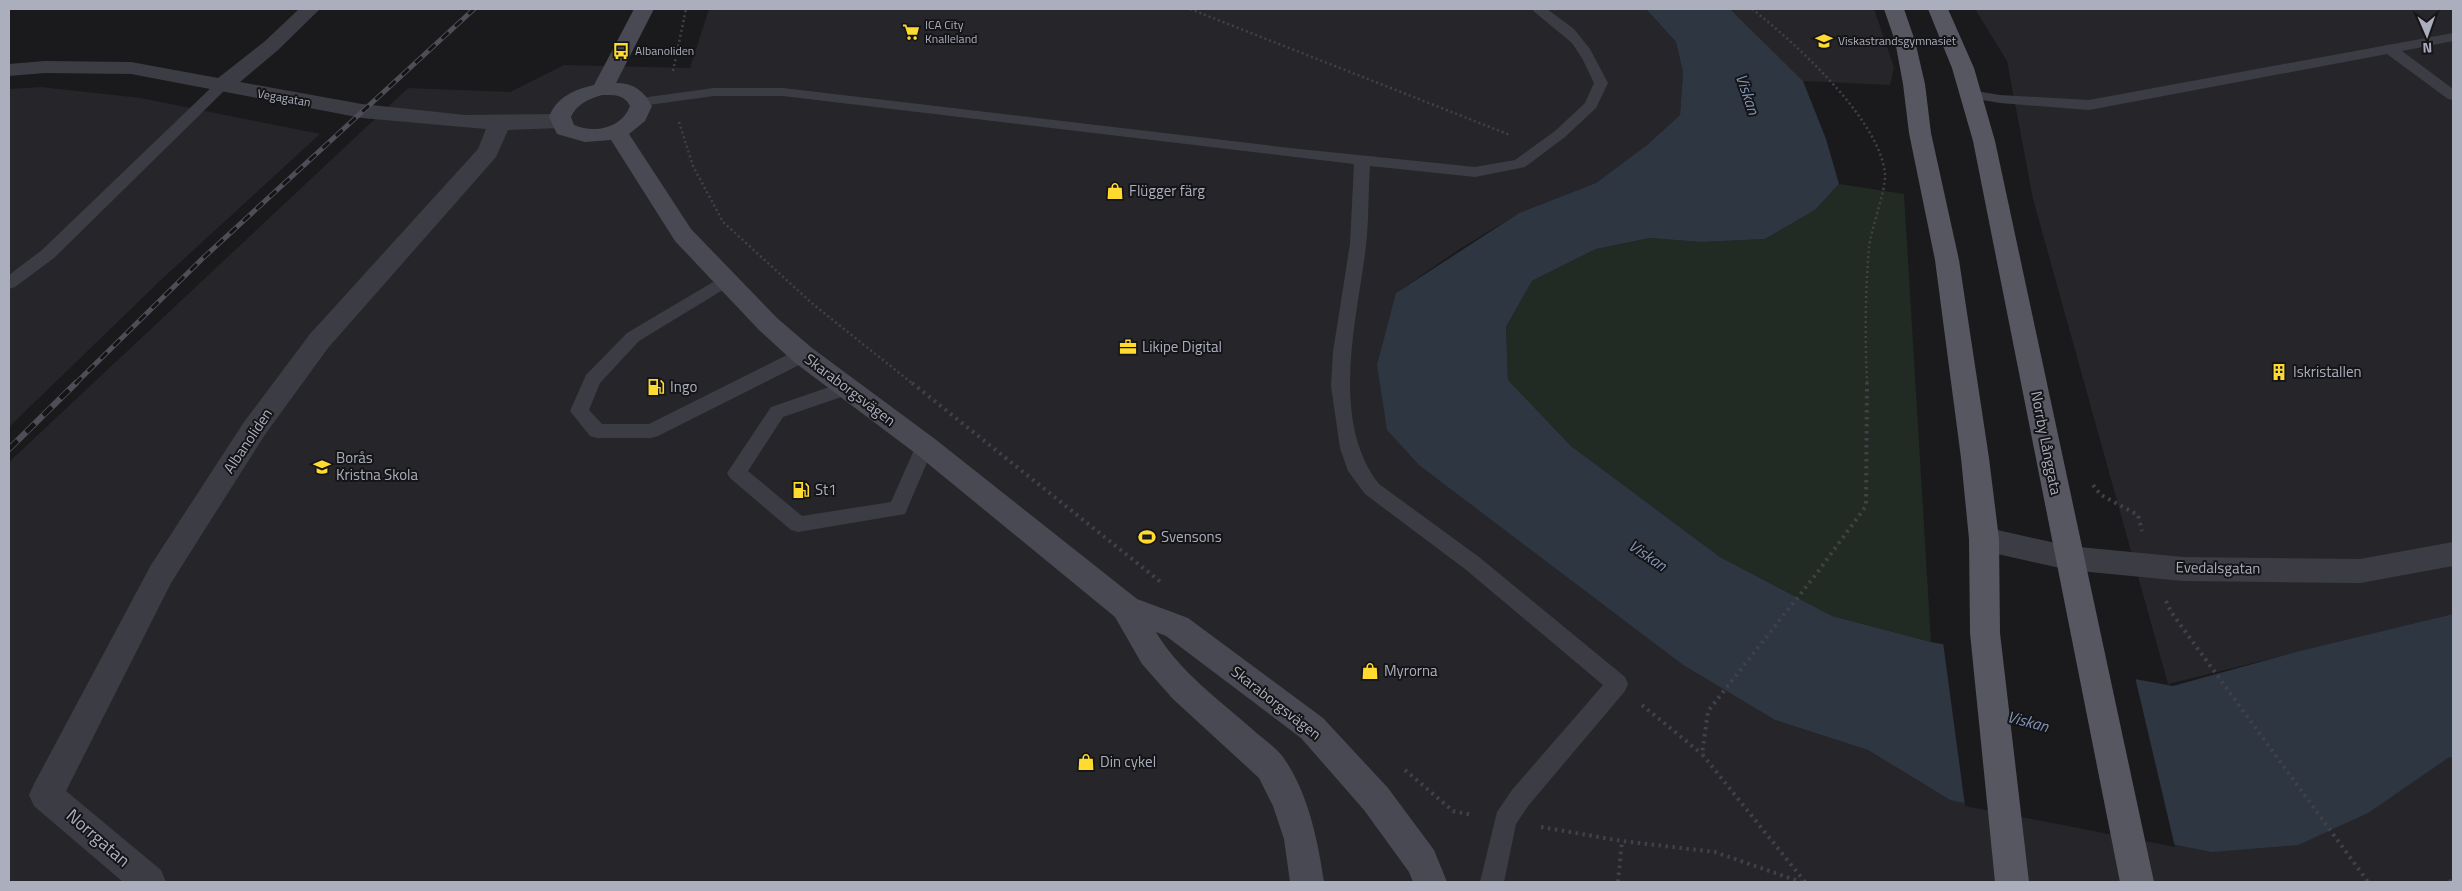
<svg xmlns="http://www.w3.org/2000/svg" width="2462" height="891" font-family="'Titillium Web',sans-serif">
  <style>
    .built { fill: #26262a }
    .green { fill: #212b24 }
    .water { fill: #2e3642 }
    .pier { fill: #1a1a1c }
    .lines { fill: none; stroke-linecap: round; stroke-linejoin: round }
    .path-far1 { stroke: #404149; stroke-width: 2.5; stroke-dasharray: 2 3; stroke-linecap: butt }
    .path { stroke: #404149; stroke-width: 4; stroke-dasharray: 2.5 4.5; stroke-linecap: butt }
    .lane { fill: #3c3c44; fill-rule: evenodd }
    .street { fill: #3c3c44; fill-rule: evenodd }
    .secondary { fill: #484952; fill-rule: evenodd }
    .primary { fill: #565761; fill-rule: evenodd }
    .rail-far1-casing { stroke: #4d4e57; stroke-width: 5 }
    .rail-casing { stroke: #4d4e57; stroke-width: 6 }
    .rail-far1 { stroke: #151517; stroke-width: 3; stroke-dasharray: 9; stroke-linecap: butt }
    .rail { stroke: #151517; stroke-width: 4.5; stroke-dasharray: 12; stroke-linecap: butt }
    .labels { text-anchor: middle; stroke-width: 4; stroke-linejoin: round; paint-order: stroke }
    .far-poi-label { font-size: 12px; fill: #abaebd; stroke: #151517; text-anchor: start }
    .far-street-label { font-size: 12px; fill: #abaebd; stroke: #151517 }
    .poi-label { font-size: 15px; fill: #abaebd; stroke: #151517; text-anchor: start }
    .street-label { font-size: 15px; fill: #abaebd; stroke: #151517 }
    .water-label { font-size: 16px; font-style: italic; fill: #8196ba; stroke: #151517 }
    .near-street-label { font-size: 18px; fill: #abaebd; stroke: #151517 }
  </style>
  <rect width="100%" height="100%" fill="#1a1a1c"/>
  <g class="built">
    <polygon points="709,9 1646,9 1676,42 1683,72 1680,115 1647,145 1596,183 1519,213 1458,250 1396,293 1420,466 1683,665 1775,720 1868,750 1950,800 2453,757 2453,882 9,882 9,462 408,88 510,92 564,65 690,68"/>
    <polygon points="1730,9 1874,9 1894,67 1890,85 1803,81"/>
    <polygon points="1975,9 2453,9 2453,614 2168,684 2033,199 2007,61"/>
    <polygon points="41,87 141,98 320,134 163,278 9,427 9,89"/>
  </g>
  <polygon class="green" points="1839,184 1904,194 1931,642 1832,616 1720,557 1571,446 1508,380 1506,327 1532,281 1596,249 1650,238 1701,242 1765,239 1815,210"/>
  <polygon class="water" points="1646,9 1730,9 1803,81 1826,139 1839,184 1815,210 1765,239 1701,242 1650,238 1596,249 1532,281 1506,327 1508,380 1571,446 1720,557 1832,616 1931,642 2173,686 2296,652 2453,614 2453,757 2448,758 2368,813 2298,845 2212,852 1950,800 1868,750 1775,720 1683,665 1420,466 1387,430 1377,365 1396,293 1519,213 1596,183 1647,145 1680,115 1683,72 1676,42"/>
  <polygon class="pier" points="1943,642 2135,677 2175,847 1965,806"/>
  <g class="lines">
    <g class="path-far1">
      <polyline points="1190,9 1510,135"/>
      <path d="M1752,9C1794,42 1880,119 1885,174C1886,191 1871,228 1869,248C1865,293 1865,340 1867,384"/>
      <polyline points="673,71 686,9"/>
      <polyline points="679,122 693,166 723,222 814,305 913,384"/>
    </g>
    <g class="path">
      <polyline points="912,383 1162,583"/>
      <polyline points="2093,485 2101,495 2138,515 2142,531"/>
      <polyline points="2166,601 2171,612 2368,882"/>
      <polyline points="1642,705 1702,754"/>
      <polyline points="1405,770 1453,811 1473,815"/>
      <polyline points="1541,827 1622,841 1715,852 1801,882"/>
      <polyline points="1618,882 1622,841"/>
      <polyline points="1805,882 1702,754 1708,711 1817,573 1866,506 1867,383"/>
      <polyline points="2450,882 2453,877"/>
    </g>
    <g class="lane">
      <path d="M1531,9H1547L1574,29L1590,49L1608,83L1596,108L1565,137L1525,167L1475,177L1370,166C1368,193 1369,220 1366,246C1357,320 1329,420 1379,484L1479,557L1625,677L1628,684L1625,691L1528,806L1516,824L1504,882H1480L1497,812L1512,790L1603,685L1465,569L1365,494L1348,471L1340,448L1331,386L1333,352L1350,244L1354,164L783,96H714L641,106L634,102L641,98L714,88H783L1290,148L1475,167L1515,160L1555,131L1585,103L1594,83L1582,58L1572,43Z"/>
      <polygon points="2453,33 2453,41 2402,51 2453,89 2453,100 2448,99 2387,54 2089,110 2000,103 1965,97 1963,94 1970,90 2000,95 2089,100"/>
      <polygon points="221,82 226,83 228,86 226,89 54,258 15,287 9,289 9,275 42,250 216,83"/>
      <polygon points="725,275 731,277 733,281 731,285 639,341 600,383 589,410 602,424 649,424 797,350 803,349 809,350 812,355 809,360 658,436 651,438 597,438 590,436 570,411 586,375 627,333"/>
      <polygon points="847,381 853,383 856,388 853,393 783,417 748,471 802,516 891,502 918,441 925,439 932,441 934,446 905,514 798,532 791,530 730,478 727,473 771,407"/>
    </g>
    <g class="street">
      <polygon points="299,9 320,9 278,50 240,82 362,104 465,115 560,114 568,116 571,121 568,126 560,128 508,130 496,157 328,348 264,436 171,583 66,791 161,870 166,882 123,882 34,806 29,795 34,784 151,565 244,422 310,334 478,149 486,129 362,118 131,74 45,73 9,76 9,64 45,61 131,62 218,78 264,42"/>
      <polygon points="1984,527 2069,546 2183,557 2360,559 2453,542 2453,566 2360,583 2183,581 2069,570 1984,551 1974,547 1969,539 1974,531"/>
    </g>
    <path class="secondary" d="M634,9H654L616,83C634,83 644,91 652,106L645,121L629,134L691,229L777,318L812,348L935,439L1137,599L1188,618L1323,718L1388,788L1434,850L1447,882H1413L1409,872L1364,810L1301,738L1166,636L1156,632C1179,671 1219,700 1252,729C1262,738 1275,747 1283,757C1308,792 1318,841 1324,882H1290L1284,839L1273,806L1259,778L1173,699L1142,664L1115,617L915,453L794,362L759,330L675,241L611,140L585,142L557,134L549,117C557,97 573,90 594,85ZM602,95C614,95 624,94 630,106C622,128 595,134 574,125L571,117C576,104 589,99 602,95Z"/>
    <g class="primary">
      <polygon points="1884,9 1904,9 1915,41 1925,84 1931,133 1959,260 1989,458 1999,539 2000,633 2029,882 1995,882 1970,633 1969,539 1961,458 1935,260 1909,133 1903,84 1895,41"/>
      <polygon points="1928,9 1948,9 1974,68 1995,141 2154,882 2120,882 1973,141 1952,68"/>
    </g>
    <g class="rail-far1-casing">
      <polyline id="rail-far1" points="75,384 202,259 474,9"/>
    </g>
    <g class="rail-casing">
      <polyline id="rail" points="9,449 76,383"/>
    </g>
    <use href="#rail-far1" class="rail-far1"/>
    <use href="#rail" class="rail"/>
  </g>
  <defs>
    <g id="supermarket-bare" transform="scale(1.35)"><path d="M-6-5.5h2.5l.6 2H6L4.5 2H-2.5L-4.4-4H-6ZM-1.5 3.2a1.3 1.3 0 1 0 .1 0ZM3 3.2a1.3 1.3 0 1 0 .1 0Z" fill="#ffdb2f" stroke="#151517" stroke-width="2.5" paint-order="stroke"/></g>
    <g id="school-bare" transform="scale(1.35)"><path d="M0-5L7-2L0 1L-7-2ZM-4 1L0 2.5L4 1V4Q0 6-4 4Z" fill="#ffdb2f" stroke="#151517" stroke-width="2.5" paint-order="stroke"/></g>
    <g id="bus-bare" transform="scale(1.35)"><path d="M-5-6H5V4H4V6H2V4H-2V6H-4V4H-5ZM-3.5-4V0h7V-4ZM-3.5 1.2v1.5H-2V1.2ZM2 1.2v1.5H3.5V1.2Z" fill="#ffdb2f" stroke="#151517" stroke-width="2.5" paint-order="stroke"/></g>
    <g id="shop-bare" transform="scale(1.35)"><path d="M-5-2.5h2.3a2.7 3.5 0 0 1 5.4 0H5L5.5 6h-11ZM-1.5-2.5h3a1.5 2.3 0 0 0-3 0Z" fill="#ffdb2f" stroke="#151517" stroke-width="2.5" paint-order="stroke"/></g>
    <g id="office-bare" transform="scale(1.35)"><path d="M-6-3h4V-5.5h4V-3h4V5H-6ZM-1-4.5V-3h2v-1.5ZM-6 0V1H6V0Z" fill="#ffdb2f" stroke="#151517" stroke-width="2.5" paint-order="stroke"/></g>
    <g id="building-bare" transform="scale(1.35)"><path d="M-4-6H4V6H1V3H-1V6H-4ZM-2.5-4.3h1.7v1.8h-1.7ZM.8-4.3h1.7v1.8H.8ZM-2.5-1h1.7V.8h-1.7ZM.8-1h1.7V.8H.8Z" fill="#ffdb2f" stroke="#151517" stroke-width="2.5" paint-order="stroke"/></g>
    <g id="fuel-bare" transform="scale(1.35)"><path d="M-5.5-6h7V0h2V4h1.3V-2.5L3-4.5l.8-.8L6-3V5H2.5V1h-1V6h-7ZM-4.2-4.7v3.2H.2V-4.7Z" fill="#ffdb2f" stroke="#151517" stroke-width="2.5" paint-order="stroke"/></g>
    <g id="stadium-bare" transform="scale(1.35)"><path d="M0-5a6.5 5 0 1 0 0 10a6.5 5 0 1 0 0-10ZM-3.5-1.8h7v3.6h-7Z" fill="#ffdb2f" stroke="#151517" stroke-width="2.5" paint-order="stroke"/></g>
  </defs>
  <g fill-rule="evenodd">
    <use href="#supermarket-bare" x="911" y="32"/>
    <use href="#school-bare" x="1824" y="41"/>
    <use href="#bus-bare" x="621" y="51"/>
    <use href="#shop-bare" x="1115" y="191"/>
    <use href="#office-bare" x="1128" y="347"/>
    <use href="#building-bare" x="2279" y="372"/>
    <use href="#fuel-bare" x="656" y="387"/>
    <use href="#school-bare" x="322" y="467"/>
    <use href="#fuel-bare" x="801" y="490"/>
    <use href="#stadium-bare" x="1147" y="537"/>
    <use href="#shop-bare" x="1370" y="671"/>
    <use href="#shop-bare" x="1086" y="762"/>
  </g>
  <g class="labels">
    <g class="far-poi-label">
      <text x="925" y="29">ICA City<tspan x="925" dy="14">Knalleland</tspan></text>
      <text x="1838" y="45">Viskastrandsgymnasiet</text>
      <text x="635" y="55">Albanoliden</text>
    </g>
    <g class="far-street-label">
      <text transform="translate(284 98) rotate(10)" y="4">Vegagatan</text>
    </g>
    <g class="poi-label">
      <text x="1129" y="196">Flügger färg</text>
      <text x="1142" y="352">Likipe Digital</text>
      <text x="2293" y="377">Iskristallen</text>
      <text x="670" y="392">Ingo</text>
      <text x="336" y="463">Borås<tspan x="336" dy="17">Kristna Skola</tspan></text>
      <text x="815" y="495">St1</text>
      <text x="1161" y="542">Svensons</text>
      <text x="1384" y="676">Myrorna</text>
      <text x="1100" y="767">Din cykel</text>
    </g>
    <g class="street-label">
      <text transform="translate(850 390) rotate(37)" y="5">Skaraborgsvägen</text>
      <text transform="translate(248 441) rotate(-56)" y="5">Albanoliden</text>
      <text transform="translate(2046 443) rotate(79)" y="5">Norrby Långgata</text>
      <text transform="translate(2218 568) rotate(1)" y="5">Evedalsgatan</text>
      <text transform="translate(1276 703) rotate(38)" y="5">Skaraborgsvägen</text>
    </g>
    <g class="water-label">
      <text transform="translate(1748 94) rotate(71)" y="6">Viskan</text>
      <text transform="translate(1648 555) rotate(34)" y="6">Viskan</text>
      <text transform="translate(2028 721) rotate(15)" y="6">Viskan</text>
    </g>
    <g class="near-street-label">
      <text transform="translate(98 838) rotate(41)" y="6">Norrgatan</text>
    </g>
  </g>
  <rect width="2462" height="891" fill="none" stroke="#abaebd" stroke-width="20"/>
  <g transform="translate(2427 35) rotate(178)" stroke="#151517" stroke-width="4" paint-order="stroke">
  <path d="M0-4L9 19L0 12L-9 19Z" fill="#abaebd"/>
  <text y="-8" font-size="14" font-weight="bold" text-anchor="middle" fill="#abaebd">N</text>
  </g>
</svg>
